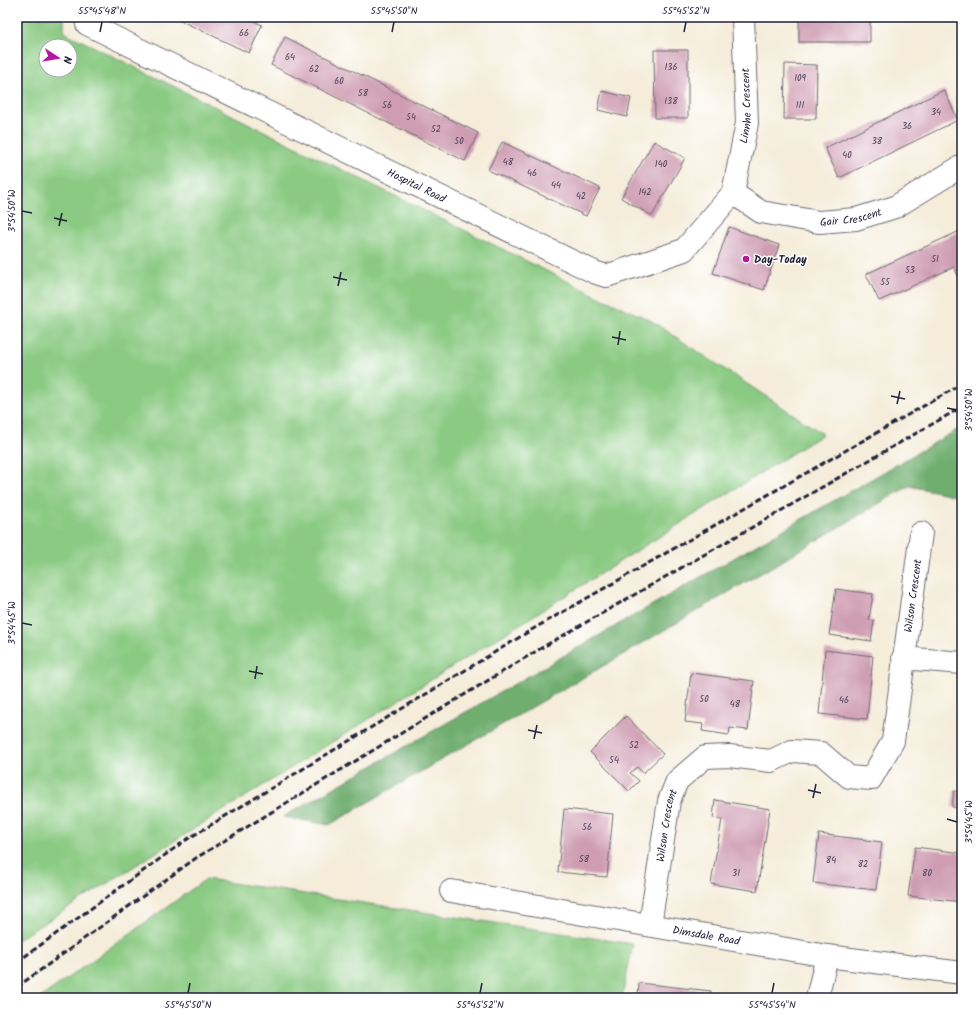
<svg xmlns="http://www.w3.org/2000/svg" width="979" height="1015" font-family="Kalam,sans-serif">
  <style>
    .green { fill: #8aca82; stroke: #56765e; fill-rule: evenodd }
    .forest { fill: #6fae70; stroke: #486856 }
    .building { fill: #cf9db2 }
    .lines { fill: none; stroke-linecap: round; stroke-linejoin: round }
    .minor-casing { stroke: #6c6973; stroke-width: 24 }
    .minor { stroke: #fff; stroke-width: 22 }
    .rail { stroke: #22223b; stroke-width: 3; stroke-dasharray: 6 3; stroke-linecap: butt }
    .ticks { fill: none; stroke: #22223b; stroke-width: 1.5 }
    .poi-dot { fill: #b5179e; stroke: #fff; stroke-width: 1.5 }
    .labels { text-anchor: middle; stroke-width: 3; stroke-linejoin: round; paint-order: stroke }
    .number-label { font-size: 9px; fill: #4d4159 }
    .street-label { font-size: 11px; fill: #22223b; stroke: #fff }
    .poi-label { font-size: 11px; font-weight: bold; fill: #22223b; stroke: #fff; text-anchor: start }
    .neatline { fill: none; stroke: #22223b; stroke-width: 1.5 }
    .ticks-label { font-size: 10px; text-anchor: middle; fill: #22223b }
  </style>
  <rect width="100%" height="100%" fill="#fff"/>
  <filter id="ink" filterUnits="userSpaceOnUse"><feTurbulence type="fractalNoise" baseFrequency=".025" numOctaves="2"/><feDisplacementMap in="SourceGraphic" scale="8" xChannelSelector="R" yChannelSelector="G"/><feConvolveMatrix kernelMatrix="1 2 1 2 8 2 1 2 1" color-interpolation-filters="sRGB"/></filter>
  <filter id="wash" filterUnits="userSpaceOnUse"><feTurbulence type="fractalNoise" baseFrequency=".012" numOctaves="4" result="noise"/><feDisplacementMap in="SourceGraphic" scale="16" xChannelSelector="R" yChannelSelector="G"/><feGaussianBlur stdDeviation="0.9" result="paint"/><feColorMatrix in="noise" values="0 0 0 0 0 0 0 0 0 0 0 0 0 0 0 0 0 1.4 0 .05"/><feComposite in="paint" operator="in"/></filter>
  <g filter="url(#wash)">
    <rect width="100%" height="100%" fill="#f5edda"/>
    <g class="green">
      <path d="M17,17H64V32L597,296L650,320L823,434L17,940ZM46,46H70V70H46Z"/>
      <polygon points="206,879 633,944 622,998 40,998"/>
    </g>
    <polygon class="forest" points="962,427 962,497 909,486 636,647 329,825 283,817"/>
    <g id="blocks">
      <g class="building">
        <polygon points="173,17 246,17 262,25 249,53"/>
        <polygon points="644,17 654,17 652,21"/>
        <rect x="799" y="17" width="71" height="25"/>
        <polygon points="285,37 478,133 465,161 271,65"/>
        <polygon points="654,50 688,50 688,118 655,118"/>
        <polygon points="785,64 817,65 816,119 784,119"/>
        <polygon points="944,90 958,120 839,178 825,148"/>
        <polygon points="602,91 631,98 627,117 598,110"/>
        <polygon points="654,141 685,158 652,216 621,198"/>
        <polygon points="502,142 600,188 586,216 488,170"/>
        <polygon points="729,227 779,245 764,290 713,273"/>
        <polygon points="962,230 962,284 954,267 879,301 866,274"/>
        <polygon points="836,589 873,594 869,620 874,621 871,641 829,635"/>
        <polygon points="825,650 873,656 867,719 819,714"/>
        <polygon points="691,673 754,681 748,730 730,728 729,735 716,733 702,731 703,724 685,722"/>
        <polygon points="626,716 663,754 643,773 637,767 630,773 639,781 629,791 590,752"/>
        <polygon points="954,791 962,792 962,808 952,807"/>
        <polygon points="715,800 770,809 757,891 711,884 722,819 713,818"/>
        <polygon points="564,809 613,814 607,877 558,872"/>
        <polygon points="819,834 882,842 876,890 813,883"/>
        <polygon points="915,847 962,853 962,902 908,896"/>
        <polygon points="639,983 711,991 710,998 638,998"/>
      </g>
    </g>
  </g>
  <g filter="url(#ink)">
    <use href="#blocks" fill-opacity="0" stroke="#6c6973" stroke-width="1"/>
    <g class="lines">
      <g class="minor-casing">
        <g id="minor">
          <path id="s1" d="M86,17L87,24L594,272L606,276L684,250L733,193L747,123L743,17"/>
          <path id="s2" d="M733,193L761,212L819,222L856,219L895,207L962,166"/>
          <polyline points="903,658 962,663"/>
          <path id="s3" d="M451,891L827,956L962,973"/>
          <path id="s4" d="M650,925L669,801L677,781L705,757L729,756L771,761L792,751L821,753L849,777L871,779L893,741L921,533"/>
          <polyline points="817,998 827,956"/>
        </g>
      </g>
      <use href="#minor" class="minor"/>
      <g class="rail">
        <polyline points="17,962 186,840 533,629 962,384"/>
        <polyline points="17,987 196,858 543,647 962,407"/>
      </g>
    </g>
  </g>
  <path class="ticks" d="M100,32L102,22M392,32L394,22M684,32L686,22M22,211L32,213M54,218L67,221M59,226L62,213M333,277L347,280M338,286L341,272M612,337L626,340M618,345L620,331M891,396L905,399M897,404L900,391M947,408L957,410M22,623L32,625M249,671L263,674M255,679L257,666M528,730L542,733M534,739L537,725M808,790L821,793M813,798L816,784M947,819L957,822M188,993L190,983M480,993L482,983M772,993L774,983"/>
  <circle class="poi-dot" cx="746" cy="259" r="4"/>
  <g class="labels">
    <g class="number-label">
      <text x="244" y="36">66</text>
      <text x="290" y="60">64</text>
      <text x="671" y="70">136</text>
      <text x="314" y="72">62</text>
      <text x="800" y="81">109</text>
      <text x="339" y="84">60</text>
      <text x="363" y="96">58</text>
      <text x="671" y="104">138</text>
      <text x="387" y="108">56</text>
      <text x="800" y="108">111</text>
      <text x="936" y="115">34</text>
      <text x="411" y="120">54</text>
      <text x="907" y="129">36</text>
      <text x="436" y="132">52</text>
      <text x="459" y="144">50</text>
      <text x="877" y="144">38</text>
      <text x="847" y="158">40</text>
      <text x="508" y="165">48</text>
      <text x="661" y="167">140</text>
      <text x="532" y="176">46</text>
      <text x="556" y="188">44</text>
      <text x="645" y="195">142</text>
      <text x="581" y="199">42</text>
      <text x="935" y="262">51</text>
      <text x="910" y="273">53</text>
      <text x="885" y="285">55</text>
      <text x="704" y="702">50</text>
      <text x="844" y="703">46</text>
      <text x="735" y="707">48</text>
      <text x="634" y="748">52</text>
      <text x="614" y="763">54</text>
      <text x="587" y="830">56</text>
      <text x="584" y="862">58</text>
      <text x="831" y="863">84</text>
      <text x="863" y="867">82</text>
      <text x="736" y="876">31</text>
      <text x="927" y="876">80</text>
    </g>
    <g class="street-label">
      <text dy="4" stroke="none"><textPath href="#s1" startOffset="830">Linnhe Crescent</textPath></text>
      <text dy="4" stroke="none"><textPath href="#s1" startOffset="374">Hospital Road</textPath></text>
      <text dy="4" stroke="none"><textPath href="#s2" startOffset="125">Gair Crescent</textPath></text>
      <text dy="4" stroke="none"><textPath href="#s4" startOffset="552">Wilson Crescent</textPath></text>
      <text dy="4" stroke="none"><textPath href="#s4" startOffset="101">Wilson Crescent</textPath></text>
      <text dy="4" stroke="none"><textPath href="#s3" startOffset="259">Dimsdale Road</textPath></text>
    </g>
    <g class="poi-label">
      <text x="754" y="263">Day-Today</text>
    </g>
  </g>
  <rect width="979" height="1015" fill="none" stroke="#fff" stroke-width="44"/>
  <g transform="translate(58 58) rotate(102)"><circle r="19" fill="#ffffff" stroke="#a7a7b1"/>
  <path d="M0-3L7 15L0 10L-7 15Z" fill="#b5179e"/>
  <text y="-6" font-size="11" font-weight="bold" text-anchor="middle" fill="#22223b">N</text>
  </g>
  <rect x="22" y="22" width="935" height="971" class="neatline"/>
  <g class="ticks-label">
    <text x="102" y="14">55°45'48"N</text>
    <text x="394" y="14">55°45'50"N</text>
    <text x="686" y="14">55°45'52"N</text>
    <text transform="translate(11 211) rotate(-90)" y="4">3°54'50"W</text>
    <text transform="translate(968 410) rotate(-90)" y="4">3°54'50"W</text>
    <text transform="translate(11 623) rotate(-90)" y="4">3°54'45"W</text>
    <text transform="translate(968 822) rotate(-90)" y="4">3°54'45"W</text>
    <text x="188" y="1008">55°45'50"N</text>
    <text x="480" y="1008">55°45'52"N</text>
    <text x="772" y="1008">55°45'54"N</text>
  </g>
</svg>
